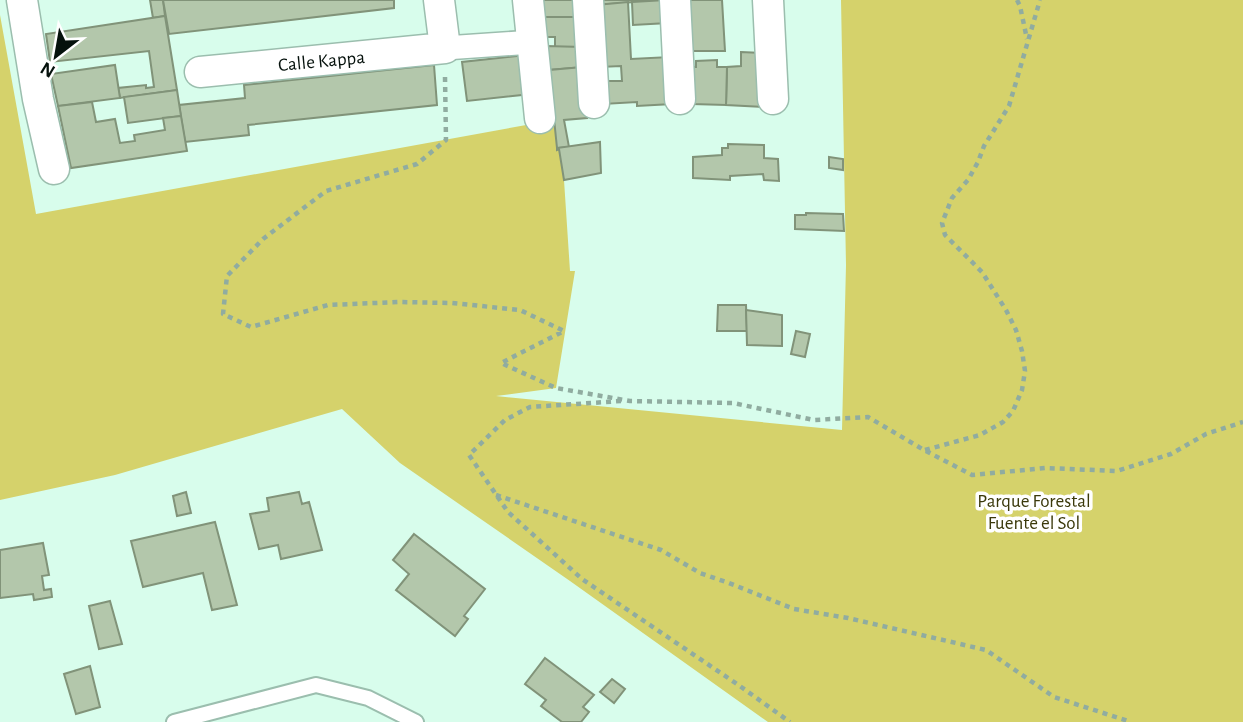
<svg xmlns="http://www.w3.org/2000/svg" width="1243" height="722" font-family="'Alegreya Sans',sans-serif">
  <style>
    .green { fill: #d5d26b }
    .building { fill: #b3c7ab; stroke: #819379; stroke-width: 2 }
    .lines { fill: none; stroke-linecap: round; stroke-linejoin: round }
    .service-casing { stroke: #9bbeae; stroke-width: 18 }
    .pedestrian-casing { stroke: #9bbeae; stroke-width: 26 }
    .minor-casing { stroke: #9bbeae; stroke-width: 33 }
    .path { stroke: #90aca0; stroke-width: 4.5; stroke-dasharray: 5 5; stroke-linecap: butt }
    .service { stroke: #fff; stroke-width: 14 }
    .pedestrian { stroke: #fff; stroke-width: 23 }
    .minor { stroke: #fff; stroke-width: 30 }
    .labels { text-anchor: middle; stroke-width: 7; stroke-linejoin: round; paint-order: stroke }
    .street-label { font-size: 19px; fill: #05110c; stroke: #fff }
    .park-label { font-size: 19px; fill: #3b390b; stroke: #fff }
  </style>
  <rect width="100%" height="100%" fill="#d8fdec"/>
  <polygon class="green" points="841,0 1243,0 1243,722 768,722 570,581 400,463 342,409 115,475 0,500 0,15 36,214 554,120 564,180 570,271 575,271 556,388 496,396 842,430 846,265"/>
  <g class="building">
    <polygon points="150,0 163,0 165,16 153,18"/>
    <polygon points="163,0 394,0 394,8 169,34"/>
    <polygon points="542,0 580,0 581,17 544,17"/>
    <polygon points="596,0 661,0 596,5"/>
    <polygon points="666,0 668,23 633,25 632,2"/>
    <polygon points="686,0 722,0 725,51 690,51"/>
    <polygon points="628,2 631,59 670,57 672,104 637,106 637,102 603,104 602,81 622,81 621,66 600,67 596,5"/>
    <polygon points="165,16 177,90 120,98 118,88 146,85 146,88 154,87 149,51 50,62 46,34"/>
    <polygon points="544,17 581,17 582,47 555,47 555,37 545,37"/>
    <polygon points="546,46 582,47 583,67 549,70"/>
    <polygon points="741,52 762,53 764,107 726,105 727,67 741,66"/>
    <polygon points="526,55 531,94 467,101 462,62"/>
    <polygon points="717,60 717,67 727,67 726,105 692,104 691,67 696,67 696,61"/>
    <polygon points="115,65 120,98 58,106 51,74"/>
    <polygon points="434,65 437,105 248,125 249,135 185,142 179,105 245,98 244,85"/>
    <polygon points="583,67 587,118 564,120 569,147 557,148 549,70"/>
    <polygon points="177,90 181,116 128,123 124,97"/>
    <polygon points="92,102 96,122 115,119 120,143 135,141 134,135 165,130 163,118 181,116 187,151 71,168 58,106"/>
    <polygon points="600,142 601,173 564,180 559,149 557,150 557,148"/>
    <polygon points="728,144 764,145 764,158 778,159 779,181 764,180 763,174 730,176 730,180 693,178 693,157 722,155 722,148 728,148"/>
    <polygon points="829,157 843,159 843,170 829,168"/>
    <polygon points="806,213 843,214 844,231 795,229 795,215 806,215"/>
    <polygon points="718,305 746,305 747,331 717,331"/>
    <polygon points="746,310 782,315 782,346 747,345"/>
    <polygon points="796,331 810,334 805,357 791,354"/>
    <polygon points="186,492 191,513 177,516 173,496"/>
    <polygon points="299,492 302,504 309,502 322,550 281,559 278,545 259,549 250,514 269,511 267,498"/>
    <polygon points="215,522 237,605 212,610 203,573 143,587 131,541"/>
    <polygon points="414,534 485,589 464,616 468,619 455,636 396,590 409,574 393,560"/>
    <polygon points="43,543 49,575 42,576 44,590 51,589 52,597 34,600 33,594 0,598 0,550"/>
    <polygon points="110,601 122,644 99,649 89,606"/>
    <polygon points="545,658 594,695 583,707 589,712 581,722 562,722 541,706 546,700 525,684"/>
    <polygon points="90,666 100,707 76,714 64,674"/>
    <polygon points="612,679 625,689 614,703 600,692"/>
  </g>
  <g class="lines">
    <g class="service-casing">
      <polyline id="service" points="174,722 316,685 368,698 416,722"/>
    </g>
    <g class="pedestrian-casing">
      <polyline id="pedestrian" points="445,48 532,42"/>
    </g>
    <g class="minor-casing">
      <g id="minor">
        <polyline points="22,0 38,99 54,169"/>
        <polyline points="528,0 540,118"/>
        <polyline points="588,0 594,103"/>
        <polyline points="675,0 680,99"/>
        <polyline points="768,0 773,99"/>
        <path id="s1" d="M200,72L445,48L439,0"/>
      </g>
    </g>
    <g class="path">
      <polyline points="1017,0 1020,6 1027,39"/>
      <polyline points="445,77 446,140 417,164 326,191 263,239 227,276 223,314 251,327 328,305 398,302 452,303 520,310 564,331 501,363 556,388 630,401 733,403 814,420 868,417 924,450 972,475 1045,468 1117,471 1171,454 1206,434 1243,422"/>
      <polyline points="621,401 530,407 505,420 469,455 508,512 582,579 737,684 790,722"/>
      <polyline points="925,450 980,435 1003,422 1013,411 1022,390 1025,371 1022,351 1016,330 1006,310 982,272 945,235 942,223 952,198 968,180 978,162 984,146 1009,106 1040,0"/>
      <polyline points="496,495 661,550 700,573 729,583 794,609 848,618 986,650 1054,697 1131,722"/>
    </g>
    <use href="#service" class="service"/>
    <use href="#pedestrian" class="pedestrian"/>
    <use href="#minor" class="minor"/>
  </g>
  <g class="labels">
    <g class="street-label">
      <text dy="7" stroke="none"><textPath href="#s1" startOffset="122">Calle Kappa</textPath></text>
    </g>
    <g class="park-label">
      <text x="1034" y="507">Parque Forestal<tspan x="1034" dy="22">Fuente el Sol</tspan></text>
    </g>
  </g>
  <g transform="translate(56 56) rotate(211)" stroke="#ffffff" stroke-width="5" paint-order="stroke">
  <path d="M0-5L12 26L0 18L-12 26Z" fill="#05110c"/>
  <text y="-10" font-size="19" font-weight="bold" text-anchor="middle" fill="#05110c">N</text>
  </g>
</svg>
